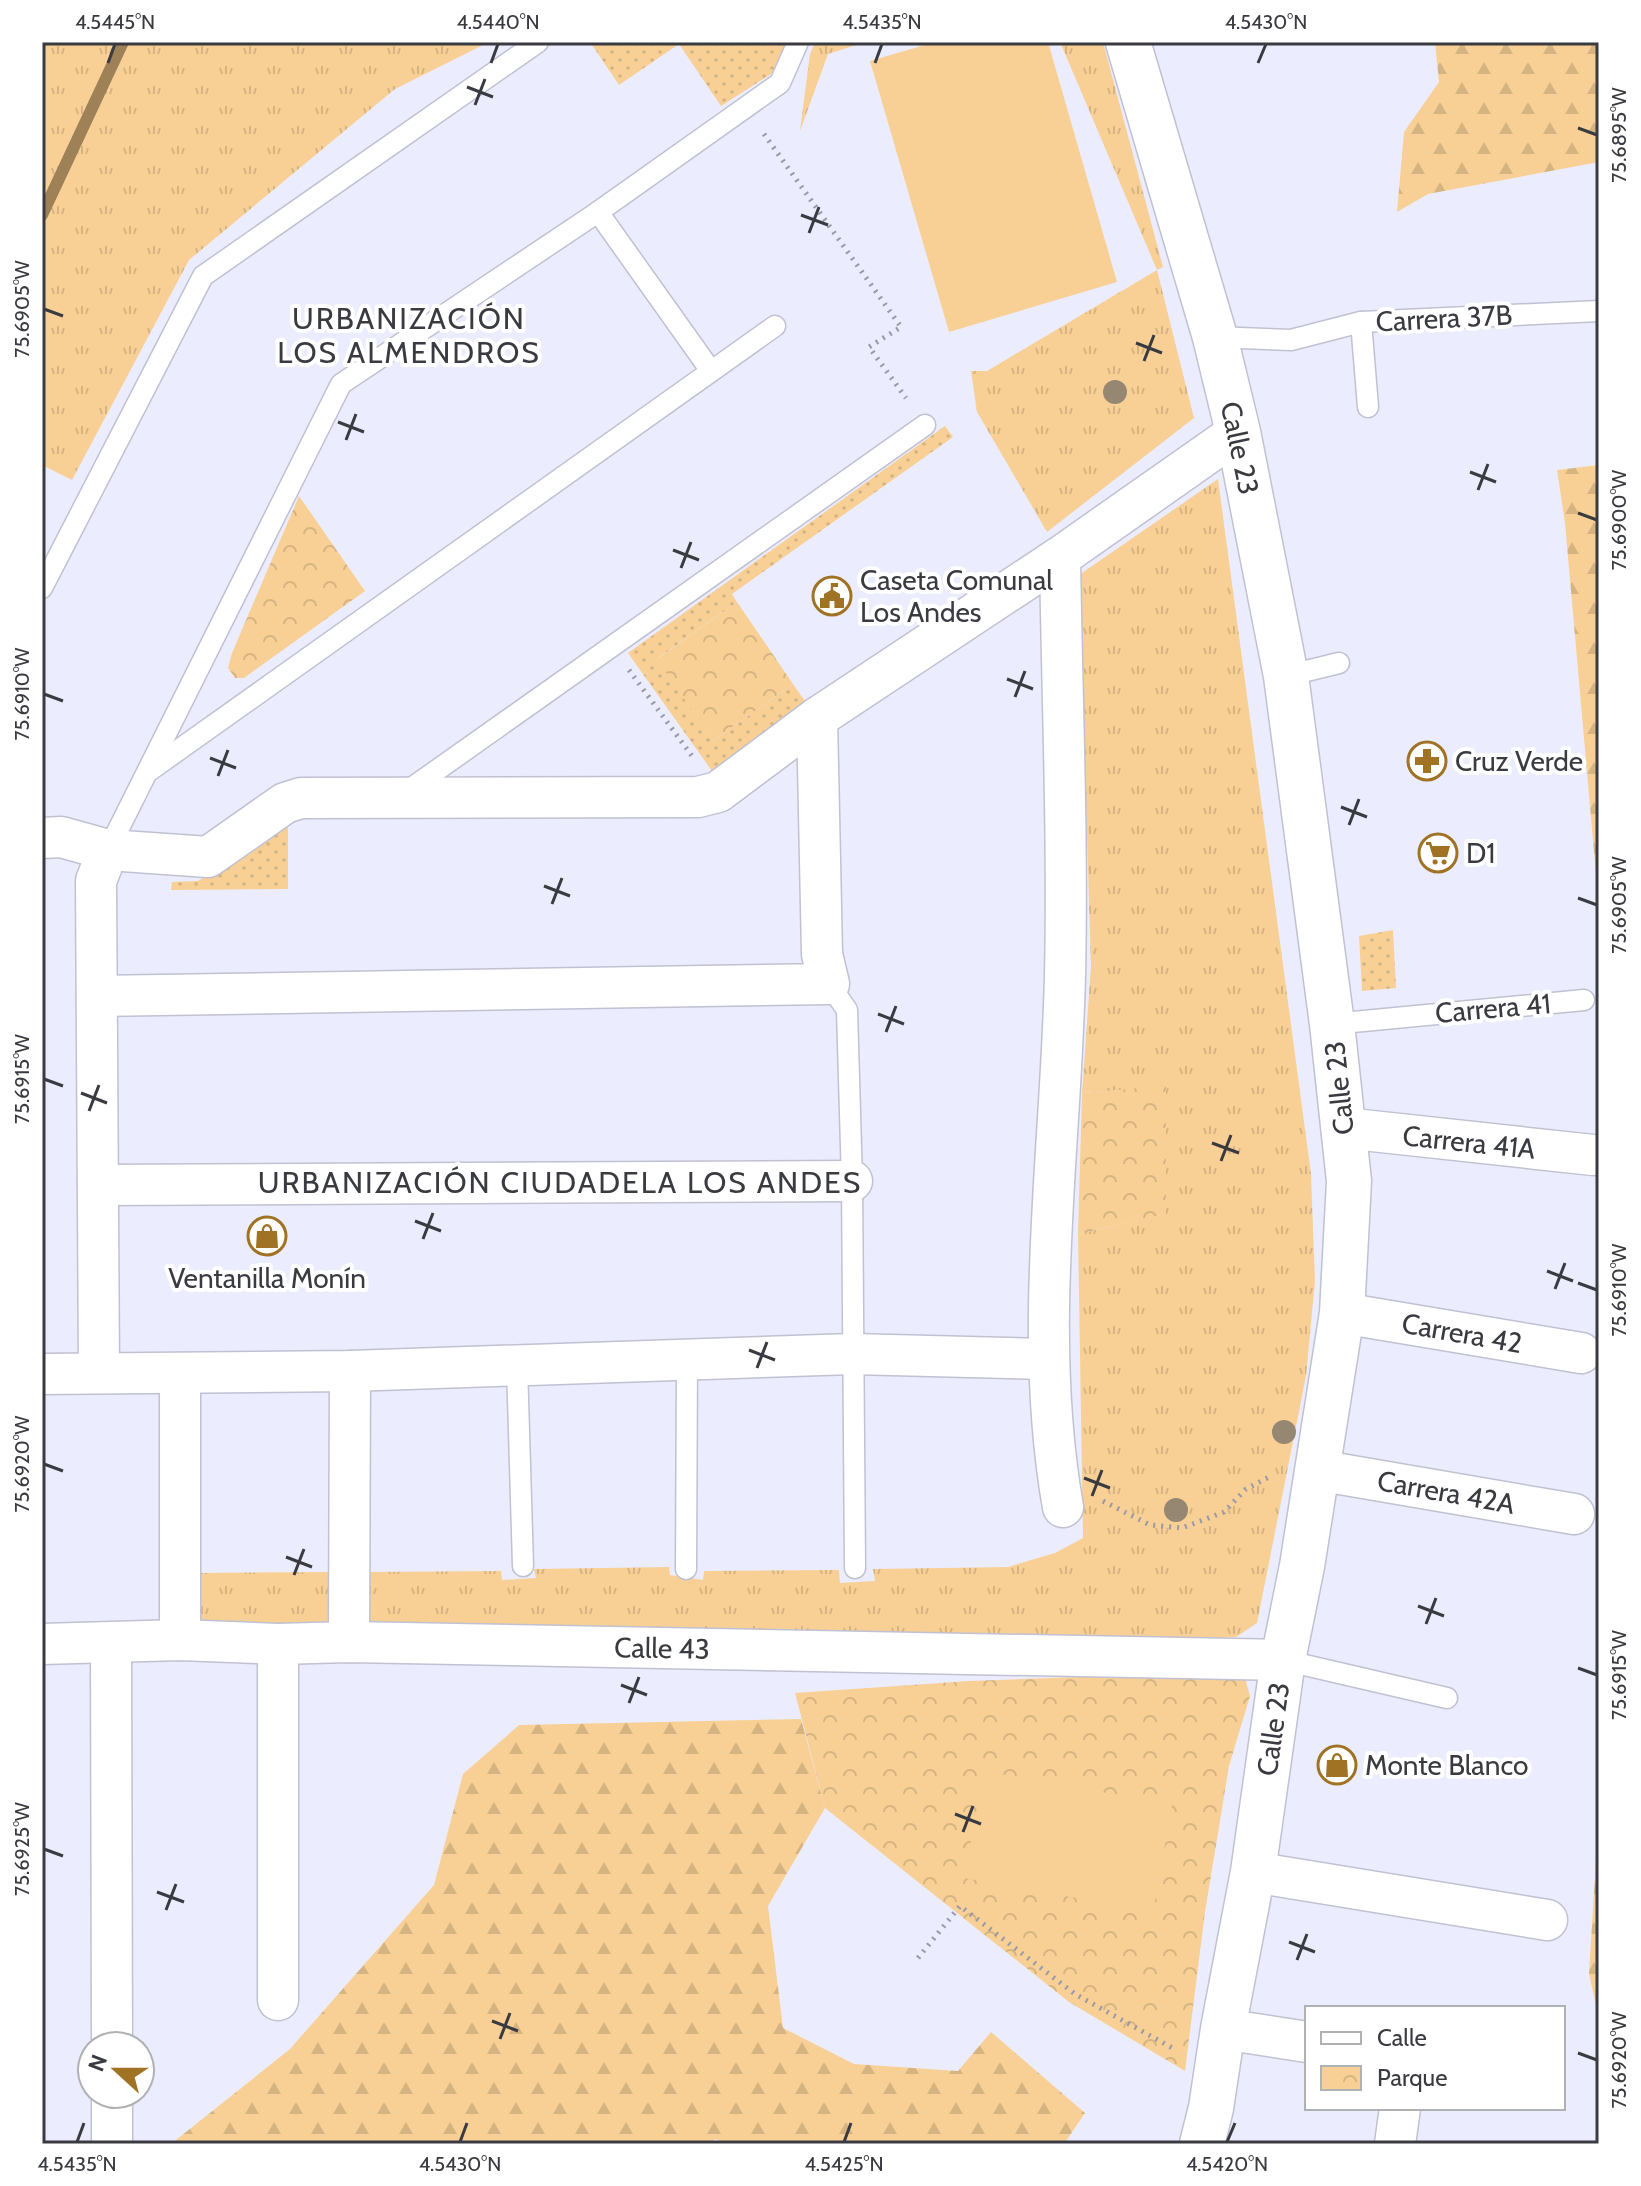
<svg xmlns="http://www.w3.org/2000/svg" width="1641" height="2186" font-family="Cabin,sans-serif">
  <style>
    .grass { fill: url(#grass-tufts) }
    .forest { fill: url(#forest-firs) }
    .park { fill: url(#park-crowns) }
    .garden { fill: url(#garden-dots) }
    .pitch { fill: #f8d095 }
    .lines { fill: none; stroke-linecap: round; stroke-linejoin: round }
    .stream { stroke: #9e8157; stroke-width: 12 }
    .lane-casing { stroke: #c0c1d2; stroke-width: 23 }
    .street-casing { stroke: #c0c1d2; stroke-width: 43 }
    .secondary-casing { stroke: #c0c1d2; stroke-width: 47 }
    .path { stroke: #999aa6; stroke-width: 5; stroke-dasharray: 2 6; stroke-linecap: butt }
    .lane { stroke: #fff; stroke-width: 20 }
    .street { stroke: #fff; stroke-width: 40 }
    .secondary { stroke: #fff; stroke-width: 44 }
    .tree { fill: #968772 }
    .ticks { fill: none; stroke: #3a3b41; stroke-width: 3 }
    .labels { text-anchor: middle; stroke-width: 8; stroke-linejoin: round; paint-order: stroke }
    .street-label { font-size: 28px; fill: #3a3b41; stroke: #fff }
    .poi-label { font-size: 28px; fill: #3a3b41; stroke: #fff; text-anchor: start }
    .neighbourhood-label { font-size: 30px; letter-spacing: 2px; fill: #3a3b41; stroke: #fff }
    .neatline { fill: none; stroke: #3a3b41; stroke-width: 3 }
    .ticks-label { font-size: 20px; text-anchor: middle; fill: #3a3b41 }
  </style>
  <defs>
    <pattern id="grass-tufts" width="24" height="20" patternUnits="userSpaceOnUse" patternTransform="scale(2)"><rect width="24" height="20" fill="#f8d095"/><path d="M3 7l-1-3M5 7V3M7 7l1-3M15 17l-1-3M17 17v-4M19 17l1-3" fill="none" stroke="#d5b482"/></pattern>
    <pattern id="forest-firs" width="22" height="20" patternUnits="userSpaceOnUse" patternTransform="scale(2)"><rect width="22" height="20" fill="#f8d095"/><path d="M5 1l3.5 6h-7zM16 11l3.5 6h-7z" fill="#d5b482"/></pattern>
    <pattern id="park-crowns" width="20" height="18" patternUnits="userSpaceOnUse" patternTransform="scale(2)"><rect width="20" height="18" fill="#f8d095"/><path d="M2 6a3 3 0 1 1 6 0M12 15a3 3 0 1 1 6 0" fill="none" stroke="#d5b482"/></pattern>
    <pattern id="garden-dots" width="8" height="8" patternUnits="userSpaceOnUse" patternTransform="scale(2)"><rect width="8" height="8" fill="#f8d095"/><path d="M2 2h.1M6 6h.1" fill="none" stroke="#d5b482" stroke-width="1.8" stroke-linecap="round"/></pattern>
  </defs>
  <rect width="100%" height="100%" fill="#ebedfe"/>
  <g class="grass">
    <polygon points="42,42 489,42 395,89 189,260 72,480 42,465"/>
    <polygon points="815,42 866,42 828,54 800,131 810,54"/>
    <polygon points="1060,42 1103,42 1163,267 1157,270 1194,418 1047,532 977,412 971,371 987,371 1157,270"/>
    <polygon points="1218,479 1311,1174 1315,1281 1306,1376 1257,1623 1236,1637 1172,1640 364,1626 367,1572 501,1571 502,1580 536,1578 534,1569 669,1567 670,1575 703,1580 704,1571 839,1570 840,1583 875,1581 873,1569 1008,1567 1055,1553 1083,1538 1078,1234 1165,1214 1166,1087 1082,1093 1091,966 1079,575"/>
    <polygon points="333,1572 335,1622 328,1628 195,1621 198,1573"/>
  </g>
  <g class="forest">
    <polygon points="1435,42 1599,42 1599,162 1428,194 1397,212 1404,132 1439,82"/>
    <polygon points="1599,465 1599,908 1565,523 1557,470"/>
    <polygon points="801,1719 825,1808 768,1906 783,2028 854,2064 958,2071 991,2032 1085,2113 1064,2144 727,2144 715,2139 709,2144 171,2144 290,2049 434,1885 463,1774 519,1725"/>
    <polygon points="1599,1810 1599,2018 1589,1974"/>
  </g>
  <g class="park">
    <polygon points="299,496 365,591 244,678 235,678 228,668 232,653"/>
    <polygon points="737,602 793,684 713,741 656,660"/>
    <polygon points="1166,1086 1166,1214 1078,1234 1082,1093"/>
    <polygon points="1243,1671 1250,1696 1229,1766 1205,1912 1185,2071 1069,2002 825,1808 795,1693 969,1681"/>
  </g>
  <g class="garden">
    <polygon points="590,42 788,42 771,74 721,106 679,44 619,85"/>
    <polygon points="945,426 953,437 732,594 737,602 657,659 713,741 793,684 807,704 712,771 628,653"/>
    <polygon points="288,821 288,889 171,890 172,882 198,881"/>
    <polygon points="1393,930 1396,988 1362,991 1359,936"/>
  </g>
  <g class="pitch">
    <polygon points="935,42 1048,42 1117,282 949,332 870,61"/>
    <polygon points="984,1771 1172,1805 1153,1912 964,1878"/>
  </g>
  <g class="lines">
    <polyline class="stream" points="42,215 123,42"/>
    <g class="lane-casing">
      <g id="lane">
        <polyline points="598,212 711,371"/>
        <polyline points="1361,322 1368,407"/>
        <polyline points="1215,337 1291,340 1361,322 1599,311"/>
        <polyline points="42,588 203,276 538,42"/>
        <polyline points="1286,676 1339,663"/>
        <polyline points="149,771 775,326"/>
        <polyline points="406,792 925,425"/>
        <polyline points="108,850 341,384 598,212 780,83 798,42"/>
        <polyline points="829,984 847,1010 852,1181 855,1568"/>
        <polyline points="1332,1024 1584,1000"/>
        <polyline points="517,1365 523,1566"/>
        <polyline points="686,1569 687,1360"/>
        <polyline points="1283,1660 1447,1698"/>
      </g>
    </g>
    <g class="street-casing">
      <g id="street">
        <path d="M1060,557C1062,696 1068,836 1065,975C1061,1152 1032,1332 1063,1507"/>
        <polyline points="42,838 61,837 108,850 208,857 285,803 301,798 698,797 718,792 817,718 1060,557 1238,432"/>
        <polyline points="97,996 829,984 822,954 817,718"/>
        <polyline points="1344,1128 1593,1155"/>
        <polyline points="98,1185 852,1181"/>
        <polyline points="1342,1313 1581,1353"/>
        <polyline points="99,1373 96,881 108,850"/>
        <polyline points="180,1373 180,1640"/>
        <polyline points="42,1374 350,1371 852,1354 1048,1359"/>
        <polyline points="1317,1470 1574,1514"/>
        <polyline points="349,1642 350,1371"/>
        <polyline points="111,1643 112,2046"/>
        <polyline points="42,1644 180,1640 278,1644 349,1642 1283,1660"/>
        <polyline points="278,1644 278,2000"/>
        <polyline points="1253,1872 1547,1920"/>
        <polyline points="1223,2029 1307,2042"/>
        <polyline points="112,2094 112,2139"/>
        <polyline points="1395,2144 1400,2108"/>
      </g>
    </g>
    <g class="secondary-casing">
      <polyline id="secondary" points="1128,42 1215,337 1238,432 1286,676 1332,1024 1349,1181 1342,1313 1302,1566 1283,1660 1253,1872 1223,2029 1211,2108 1202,2144"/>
    </g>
    <g class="path">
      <polyline points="764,134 901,327 869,347 906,398"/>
      <polyline points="629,670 692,756"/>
      <polyline points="1103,1501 1150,1525 1182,1528 1224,1512 1246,1489 1271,1476"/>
      <polyline points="918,1958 960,1906 1075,1994 1176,2050"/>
    </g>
    <use href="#lane" class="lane"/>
    <use href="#street" class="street"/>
    <use href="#secondary" class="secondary"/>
  </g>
  <g class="tree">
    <circle cx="1115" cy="392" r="12"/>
    <circle cx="1284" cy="1432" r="12"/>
    <circle cx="1176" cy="1510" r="12"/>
  </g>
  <path class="ticks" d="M108,63L115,44M491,63L498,44M875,63L882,44M1258,63L1266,44M467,87L493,97M475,105L485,79M1578,128L1597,135M801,215L828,225M809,233L819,207M44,309L63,316M1136,343L1162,353M1144,361L1154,335M338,422L364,432M346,440L356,414M1470,472L1496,482M1478,490L1488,464M1578,513L1597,520M673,550L699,560M681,568L691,542M1007,679L1033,689M44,694L63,701M1015,697L1025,671M210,758L236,768M218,776L228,750M1341,807L1367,817M1349,825L1359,799M544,886L570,896M1578,898L1597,905M552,904L562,878M878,1014L904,1024M886,1032L896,1006M44,1079L63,1086M81,1093L107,1103M89,1111L99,1085M1212,1143L1239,1153M1221,1161L1231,1135M415,1221L441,1231M423,1239L433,1213M1547,1271L1573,1281M1578,1283L1597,1290M1555,1289L1565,1263M749,1350L775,1360M757,1368L767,1342M44,1464L63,1471M1084,1478L1110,1488M1092,1496L1102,1470M286,1557L312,1567M294,1575L304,1549M1418,1606L1444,1616M1426,1624L1436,1598M1578,1668L1597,1675M621,1685L647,1695M629,1703L639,1677M955,1814L981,1824M963,1832L973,1806M44,1849L63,1856M157,1892L184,1902M166,1910L176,1884M1289,1942L1315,1952M1297,1960L1307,1934M492,2021L518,2031M500,2039L510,2013M1578,2053L1597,2060M77,2142L84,2123M460,2142L467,2123M844,2142L851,2123M1227,2142L1235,2123"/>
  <defs>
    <g id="civic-ring" transform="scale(2)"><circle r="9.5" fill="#fff" stroke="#a07224" stroke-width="1.5"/><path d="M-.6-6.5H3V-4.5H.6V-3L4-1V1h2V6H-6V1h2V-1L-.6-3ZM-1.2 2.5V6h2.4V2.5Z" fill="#a07224"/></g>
    <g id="pharmacy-ring" transform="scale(2)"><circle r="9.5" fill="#fff" stroke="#a07224" stroke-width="1.5"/><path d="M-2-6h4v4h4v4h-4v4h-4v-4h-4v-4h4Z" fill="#a07224"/></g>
    <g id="supermarket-ring" transform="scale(2)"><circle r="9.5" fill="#fff" stroke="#a07224" stroke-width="1.5"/><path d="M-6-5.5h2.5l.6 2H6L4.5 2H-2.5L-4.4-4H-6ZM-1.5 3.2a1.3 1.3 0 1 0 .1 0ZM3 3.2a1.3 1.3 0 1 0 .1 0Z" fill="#a07224"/></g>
    <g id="shop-ring" transform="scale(2)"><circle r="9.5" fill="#fff" stroke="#a07224" stroke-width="1.5"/><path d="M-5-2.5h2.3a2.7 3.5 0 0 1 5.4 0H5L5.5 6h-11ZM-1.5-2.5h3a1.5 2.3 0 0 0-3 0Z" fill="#a07224"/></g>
  </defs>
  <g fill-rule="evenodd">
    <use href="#civic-ring" x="832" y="596"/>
    <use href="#pharmacy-ring" x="1427" y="761"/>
    <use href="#supermarket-ring" x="1438" y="853"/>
    <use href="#shop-ring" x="267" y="1236"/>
    <use href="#shop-ring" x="1337" y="1765"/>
  </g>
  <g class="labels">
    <g class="street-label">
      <text transform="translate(1444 318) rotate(-3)" y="10">Carrera 37B</text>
      <text transform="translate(1240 448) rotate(78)" y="10">Calle 23</text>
      <text transform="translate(1493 1008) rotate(-5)" y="10">Carrera 41</text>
      <text transform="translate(1339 1088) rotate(-96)" y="10">Calle 23</text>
      <text transform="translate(1469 1142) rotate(6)" y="10">Carrera 41A</text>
      <text transform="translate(1462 1333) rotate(10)" y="10">Carrera 42</text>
      <text transform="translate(1446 1492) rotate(10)" y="10">Carrera 42A</text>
      <text transform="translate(662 1648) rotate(1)" y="10">Calle 43</text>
      <text transform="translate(1273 1729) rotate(-82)" y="10">Calle 23</text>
    </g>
    <g class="poi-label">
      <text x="860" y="590">Caseta Comunal<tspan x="860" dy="32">Los Andes</tspan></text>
      <text x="1455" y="771">Cruz Verde</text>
      <text x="1466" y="863">D1</text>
      <text x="267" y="1288" text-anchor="middle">Ventanilla Monín</text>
      <text x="1365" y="1775">Monte Blanco</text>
    </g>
    <g class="neighbourhood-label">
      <text x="409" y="329">URBANIZACIÓN<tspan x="409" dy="34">LOS ALMENDROS</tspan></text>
      <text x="560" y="1193">URBANIZACIÓN CIUDADELA LOS ANDES</text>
    </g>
  </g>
  <rect width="1641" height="2186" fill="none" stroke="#ffffff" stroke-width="88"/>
  <rect x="1305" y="2006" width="260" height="104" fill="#ffffff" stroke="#b0b1b3" stroke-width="2"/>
  <rect x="1321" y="2032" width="40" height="12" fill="#ffffff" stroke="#b0b1b3" stroke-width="2"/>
  <text x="1377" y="2046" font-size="24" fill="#3a3b41">Calle</text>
  <rect x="1321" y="2066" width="40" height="24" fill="url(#park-crowns)" stroke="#b0b1b3" stroke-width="2"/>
  <text x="1377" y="2086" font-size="24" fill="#3a3b41">Parque</text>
  <g transform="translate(116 2070) rotate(291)"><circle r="38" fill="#ffffff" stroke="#b0b1b3" stroke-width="2"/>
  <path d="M0-6L14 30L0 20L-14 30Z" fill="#a07224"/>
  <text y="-12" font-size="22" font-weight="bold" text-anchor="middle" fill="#3a3b41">N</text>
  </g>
  <rect x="44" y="44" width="1553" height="2098" class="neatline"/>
  <g class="ticks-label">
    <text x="115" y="29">4.5445°N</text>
    <text x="498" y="29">4.5440°N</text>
    <text x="882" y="29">4.5435°N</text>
    <text x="1266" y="29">4.5430°N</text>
    <text transform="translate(1619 135) rotate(-90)" y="7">75.6895°W</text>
    <text transform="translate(22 309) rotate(-90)" y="7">75.6905°W</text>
    <text transform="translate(1619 520) rotate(-90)" y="7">75.6900°W</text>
    <text transform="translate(22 694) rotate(-90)" y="7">75.6910°W</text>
    <text transform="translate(1619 905) rotate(-90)" y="7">75.6905°W</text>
    <text transform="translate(22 1079) rotate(-90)" y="7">75.6915°W</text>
    <text transform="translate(1619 1290) rotate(-90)" y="7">75.6910°W</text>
    <text transform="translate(22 1464) rotate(-90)" y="7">75.6920°W</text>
    <text transform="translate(1619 1675) rotate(-90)" y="7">75.6915°W</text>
    <text transform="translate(22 1849) rotate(-90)" y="7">75.6925°W</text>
    <text transform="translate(1619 2060) rotate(-90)" y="7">75.6920°W</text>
    <text x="77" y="2171">4.5435°N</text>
    <text x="460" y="2171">4.5430°N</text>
    <text x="844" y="2171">4.5425°N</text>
    <text x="1227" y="2171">4.5420°N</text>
  </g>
</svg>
